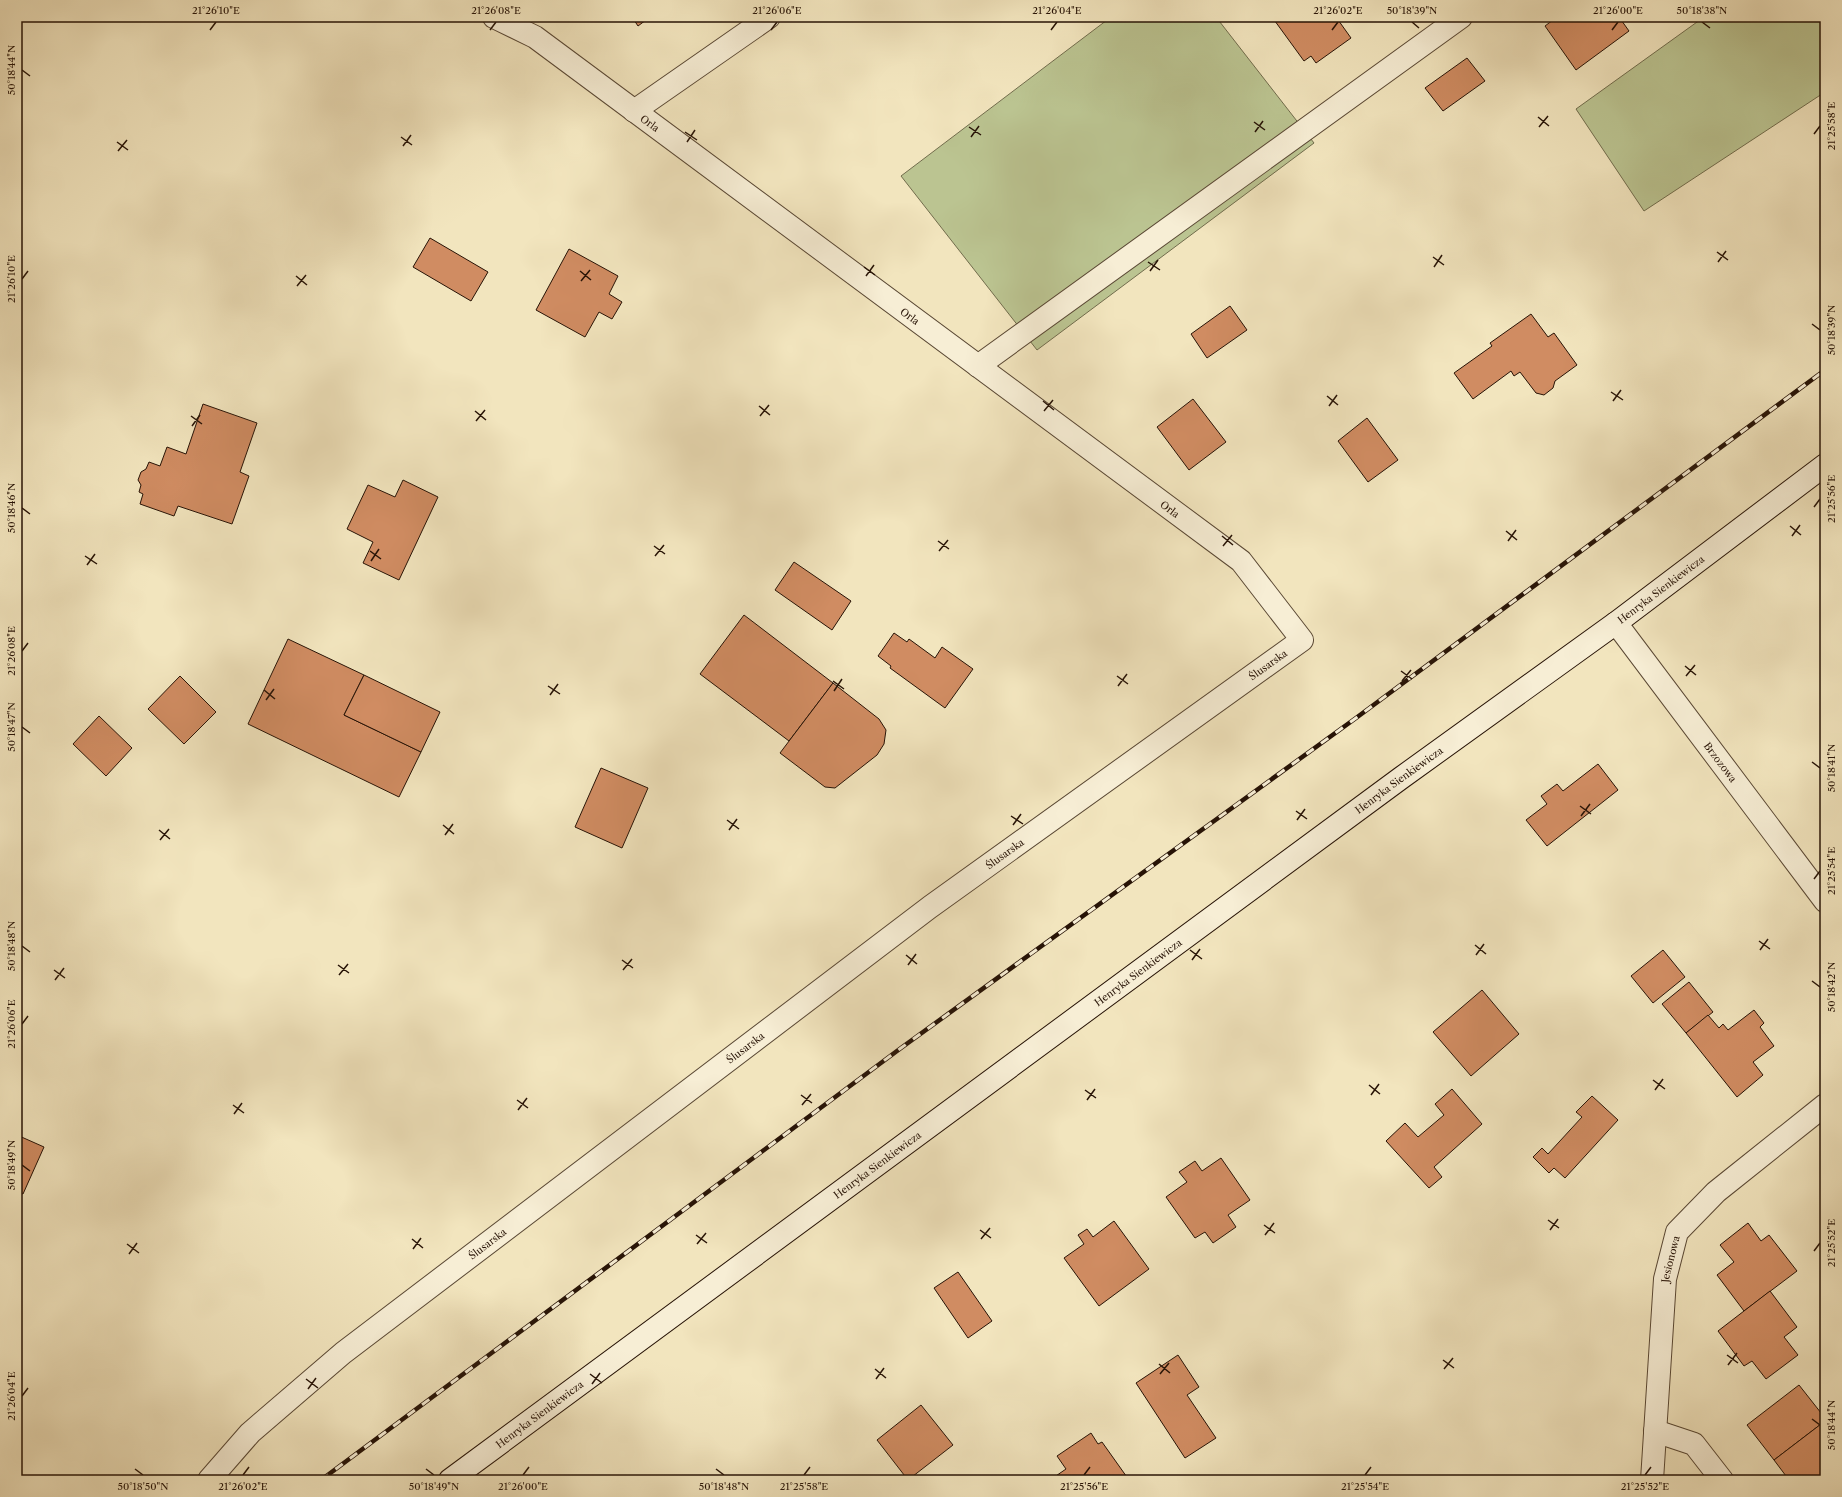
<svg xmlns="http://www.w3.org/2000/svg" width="1842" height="1497" font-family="'Libre Caslon Text',serif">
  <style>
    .green { fill: #bbc491; stroke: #716c4c }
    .building { fill: #d08c62; stroke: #271306 }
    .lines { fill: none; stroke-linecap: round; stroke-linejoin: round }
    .service-casing { stroke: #5a4834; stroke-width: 24 }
    .minor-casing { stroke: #5a4834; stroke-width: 24 }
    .secondary-casing { stroke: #271306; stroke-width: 24 }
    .service { stroke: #f7eed5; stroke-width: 22 }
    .minor { stroke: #f7eed5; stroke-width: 22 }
    .secondary { stroke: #f7eed5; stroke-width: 22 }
    .rail-casing { stroke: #271306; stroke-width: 4.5 }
    .rail { stroke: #f7eed5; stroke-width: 3; stroke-dasharray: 9; stroke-linecap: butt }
    .ticks { fill: none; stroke: #271306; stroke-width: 1.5 }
    .labels { text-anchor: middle; stroke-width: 3; stroke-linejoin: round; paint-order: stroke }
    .street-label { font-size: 10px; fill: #271306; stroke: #f7eed5 }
    .neatline { fill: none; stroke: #271306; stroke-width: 1.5 }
    .ticks-label { font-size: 10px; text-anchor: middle; fill: #271306 }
  </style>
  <rect width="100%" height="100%" fill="#f2e5be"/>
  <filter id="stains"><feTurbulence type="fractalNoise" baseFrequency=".005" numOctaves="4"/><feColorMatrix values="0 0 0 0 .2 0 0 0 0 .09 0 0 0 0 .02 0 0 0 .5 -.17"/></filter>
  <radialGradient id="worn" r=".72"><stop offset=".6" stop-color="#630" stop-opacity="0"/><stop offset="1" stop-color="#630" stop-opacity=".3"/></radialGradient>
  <g class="green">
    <polygon points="1111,17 1216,17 1314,143 1037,350 901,176"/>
    <polygon points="1704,17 1825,17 1825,92 1644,211 1576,109"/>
  </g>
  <g class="building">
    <polygon points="632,17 650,17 638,26"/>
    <polygon points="1272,17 1336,17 1351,38 1316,63 1311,56 1304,61"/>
    <polygon points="1557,17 1619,17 1629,31 1576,70 1545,26"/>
    <polygon points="1467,58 1485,81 1443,111 1425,88"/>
    <polygon points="430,238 488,272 471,301 413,267"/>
    <polygon points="569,249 618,276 609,294 622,302 612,319 599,312 585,337 536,310"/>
    <polygon points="1230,306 1247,330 1207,358 1191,334"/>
    <polygon points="1531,314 1548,337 1554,333 1577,365 1555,381 1553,388 1544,395 1536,393 1520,372 1514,376 1511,371 1473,399 1454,373 1492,346 1490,343"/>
    <polygon points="1193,399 1226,442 1189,470 1157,427"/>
    <polygon points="203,404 257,423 240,472 249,476 232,524 178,506 174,516 140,504 143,494 139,492 141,485 138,480 141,472 146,469 149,462 160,466 167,447 186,454"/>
    <polygon points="1367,418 1398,460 1368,482 1338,441"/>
    <polygon points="403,480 438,497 399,580 363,563 373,542 347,529 368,485 395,497"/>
    <polygon points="794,562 851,601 832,630 775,590"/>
    <polygon points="744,615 833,683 789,741 700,674"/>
    <polygon points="894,633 907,642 909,639 935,658 942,647 973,669 945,708 890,668 891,666 878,656"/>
    <polygon points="288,639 364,675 344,715 421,752 399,797 248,724"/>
    <polygon points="364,675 440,712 421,752 344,715"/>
    <polygon points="180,676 216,712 184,744 148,709"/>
    <polygon points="833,683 879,719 886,730 884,744 877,755 835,788 825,787 780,753"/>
    <polygon points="99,716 132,748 106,776 73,744"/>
    <polygon points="1598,764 1618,790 1547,846 1526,820 1547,804 1541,796 1557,784 1563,791"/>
    <polygon points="601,768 648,788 622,848 575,827"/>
    <polygon points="1663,950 1685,977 1653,1003 1631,976"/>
    <polygon points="1689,982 1713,1012 1686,1033 1662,1004"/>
    <polygon points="1482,990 1519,1034 1471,1076 1433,1032"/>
    <polygon points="1754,1010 1764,1023 1760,1027 1774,1046 1753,1062 1763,1075 1737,1097 1686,1033 1708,1015 1719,1028 1723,1024 1728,1030"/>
    <polygon points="1452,1089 1482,1124 1434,1167 1442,1177 1429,1188 1386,1141 1405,1123 1418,1137 1444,1115 1435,1104"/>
    <polygon points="1592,1096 1618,1120 1565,1178 1554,1168 1549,1173 1533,1157 1542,1148 1548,1154 1582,1117 1576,1112"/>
    <polygon points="17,1135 44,1147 23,1194 17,1192"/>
    <polygon points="1221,1158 1250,1200 1228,1215 1236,1227 1213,1243 1205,1232 1195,1238 1166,1197 1187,1182 1179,1172 1195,1161 1202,1171"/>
    <polygon points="1114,1221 1149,1269 1099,1306 1064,1258 1084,1244 1078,1235 1087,1229 1093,1237"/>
    <polygon points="1748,1223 1761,1241 1769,1235 1797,1271 1744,1311 1717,1275 1734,1262 1720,1245"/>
    <polygon points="958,1272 992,1321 968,1338 934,1288"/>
    <polygon points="1770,1291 1797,1327 1784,1337 1798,1355 1766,1379 1752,1361 1744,1366 1718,1331"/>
    <polygon points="1178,1355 1199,1387 1187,1395 1216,1438 1185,1458 1136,1383"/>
    <polygon points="1799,1385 1825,1418 1825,1421 1774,1460 1747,1425"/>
    <polygon points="921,1405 953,1445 908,1480 877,1440"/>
    <polygon points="1825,1421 1825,1480 1789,1480 1774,1460"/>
    <polygon points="1091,1433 1098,1444 1102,1442 1129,1480 1050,1480 1066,1469 1057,1456"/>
  </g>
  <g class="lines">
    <g class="service-casing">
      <g id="service">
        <polyline points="634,111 769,17"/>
        <polyline points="978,366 1461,17"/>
      </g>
    </g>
    <g class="minor-casing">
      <g id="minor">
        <path id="s1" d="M1616,623L1825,901"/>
        <polyline points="1655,1431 1694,1444 1722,1480"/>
        <path id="s2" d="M209,1480L250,1433L343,1353L930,907L1302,640L1241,561L535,37L494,17"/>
        <path id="s3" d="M1652,1480L1665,1279L1677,1232L1716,1192L1825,1105"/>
      </g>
    </g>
    <g class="secondary-casing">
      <g id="secondary">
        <path id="s4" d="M450,1480L1401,778L1616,623L1825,465"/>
      </g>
    </g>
    <use href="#service" class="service"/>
    <use href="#minor" class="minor"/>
    <use href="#secondary" class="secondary"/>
    <g class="rail-casing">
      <polyline id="rail" points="321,1480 901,1048 1356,718 1825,370"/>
    </g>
    <use href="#rail" class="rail"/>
  </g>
  <path class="ticks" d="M1412,22L1419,28M1702,22L1710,28M210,30L216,22M490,30L496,22M771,30L777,22M1051,30L1057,22M1332,30L1338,22M1612,30L1618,22M22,70L30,76M1538,117L1549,126M1254,122L1265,130M969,127L981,135M1539,127L1548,116M685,132L697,140M1255,132L1263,121M1814,134L1820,126M401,137L412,145M971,137L979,126M117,142L128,150M687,142L695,130M403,146L411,135M118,151L127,140M1717,252L1728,260M1433,257L1444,265M1148,262L1160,270M1718,262L1726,251M864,267L875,275M1434,267L1442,255M580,271L591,280M1150,271L1158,260M296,276L307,285M866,276L874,265M22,279L28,271M581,281L590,270M297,286L306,275M1812,324L1820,330M1611,392L1623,400M1327,396L1338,405M1043,401L1054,410M1613,401L1621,390M759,406L770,415M1329,406L1337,395M475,411L486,420M1044,411L1053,400M191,416L202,424M760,416L769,405M476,421L485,410M192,426L200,415M1814,507L1820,499M22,508L30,514M1790,526L1801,535M1506,531L1517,540M1222,536L1233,545M1792,536L1800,525M938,541L949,549M1508,541L1516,530M654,546L665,554M1223,546L1232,535M370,551L381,559M939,551L948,540M85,556L97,564M655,556L664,545M371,561L379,549M87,565L95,554M22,651L28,643M1685,666L1696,675M1401,671L1412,679M1117,676L1128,684M1686,676L1695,665M833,681L844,689M1402,681L1411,670M548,686L560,694M1118,686L1127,674M264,690L275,699M834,691L842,679M550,695L558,684M266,700L274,689M22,727L30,733M1812,762L1820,768M1580,806L1591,814M1296,811L1307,819M1011,816L1023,824M1581,816L1590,804M727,820L739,829M1297,820L1305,809M443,825L454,834M1013,825L1021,814M159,830L170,839M729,830L737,819M445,835L453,824M160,840L169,829M1814,879L1820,871M1759,941L1770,949M1475,945L1486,954M22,946L30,952M1190,950L1202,959M1760,950L1768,939M906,955L917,964M1476,955L1484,944M622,960L633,968M1192,960L1200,949M338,965L349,973M908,965L916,954M54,970L65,978M623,970L632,959M339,975L348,964M55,980L64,968M1812,981L1820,987M22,1024L28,1016M1653,1080L1665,1089M1369,1085L1380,1094M1085,1090L1096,1098M1655,1090L1663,1079M801,1095L812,1103M1371,1095L1379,1084M517,1100L528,1108M1087,1100L1095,1089M233,1105L244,1113M802,1105L811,1094M518,1110L527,1098M234,1114L242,1103M22,1165L30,1171M1548,1220L1559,1228M1264,1225L1275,1233M980,1230L991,1238M1550,1230L1558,1219M696,1235L707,1243M1265,1235L1274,1223M412,1239L423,1248M981,1239L990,1228M127,1244L139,1253M697,1244L706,1233M413,1249L421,1238M1814,1251L1820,1243M129,1254L137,1243M1727,1355L1738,1363M1443,1360L1454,1368M1159,1364L1170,1373M1728,1365L1737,1353M875,1369L886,1378M1444,1369L1453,1358M590,1374L602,1383M1160,1374L1169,1363M306,1379L318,1388M876,1379L884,1368M592,1384L600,1373M308,1389L316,1378M22,1396L28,1388M1812,1419L1820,1425M135,1469L143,1475M426,1469L434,1475M716,1469L724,1475M243,1475L249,1467M523,1475L529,1467M804,1475L810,1467M1084,1475L1090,1467M1365,1475L1371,1467M1645,1475L1651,1467"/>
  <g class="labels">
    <g class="street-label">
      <text transform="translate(650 123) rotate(36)" y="4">Orla</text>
      <text transform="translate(910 316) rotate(36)" y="4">Orla</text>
      <text transform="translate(1170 509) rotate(37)" y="4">Orla</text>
      <text dy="4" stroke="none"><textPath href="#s4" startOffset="1503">Henryka Sienkiewicza</textPath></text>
      <text dy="4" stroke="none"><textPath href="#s2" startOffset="1338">Ślusarska</textPath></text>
      <text dy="4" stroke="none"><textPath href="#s1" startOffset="174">Brzozowa</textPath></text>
      <text dy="4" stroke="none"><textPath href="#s4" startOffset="1179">Henryka Sienkiewicza</textPath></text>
      <text dy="4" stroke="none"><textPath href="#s2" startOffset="1014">Ślusarska</textPath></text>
      <text dy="4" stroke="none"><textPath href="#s4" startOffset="855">Henryka Sienkiewicza</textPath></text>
      <text dy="4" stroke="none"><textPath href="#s2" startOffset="690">Ślusarska</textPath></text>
      <text dy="4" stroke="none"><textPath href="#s4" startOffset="531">Henryka Sienkiewicza</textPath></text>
      <text dy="4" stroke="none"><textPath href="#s2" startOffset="366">Ślusarska</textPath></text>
      <text dy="4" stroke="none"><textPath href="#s3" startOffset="222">Jesionowa</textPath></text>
      <text dy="4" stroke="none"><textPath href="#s4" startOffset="111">Henryka Sienkiewicza</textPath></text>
    </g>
  </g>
  <rect width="1842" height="1497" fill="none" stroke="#f2e5be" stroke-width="44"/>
  <rect x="22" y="22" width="1798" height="1453" class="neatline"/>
  <g class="ticks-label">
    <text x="216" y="14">21°26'10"E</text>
    <text x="496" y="14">21°26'08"E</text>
    <text x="777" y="14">21°26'06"E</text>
    <text x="1057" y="14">21°26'04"E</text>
    <text x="1338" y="14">21°26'02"E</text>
    <text x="1412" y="14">50°18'39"N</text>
    <text x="1618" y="14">21°26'00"E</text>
    <text x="1702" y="14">50°18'38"N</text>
    <text transform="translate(11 70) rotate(-90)" y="4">50°18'44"N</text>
    <text transform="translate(1831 126) rotate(-90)" y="4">21°25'58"E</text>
    <text transform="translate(11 279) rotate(-90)" y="4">21°26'10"E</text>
    <text transform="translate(1831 330) rotate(-90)" y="4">50°18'39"N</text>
    <text transform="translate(1831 499) rotate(-90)" y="4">21°25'56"E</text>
    <text transform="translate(11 508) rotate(-90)" y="4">50°18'46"N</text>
    <text transform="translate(11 651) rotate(-90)" y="4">21°26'08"E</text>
    <text transform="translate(11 727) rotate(-90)" y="4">50°18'47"N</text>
    <text transform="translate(1831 768) rotate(-90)" y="4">50°18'41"N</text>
    <text transform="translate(1831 871) rotate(-90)" y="4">21°25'54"E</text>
    <text transform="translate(11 946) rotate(-90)" y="4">50°18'48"N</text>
    <text transform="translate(1831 987) rotate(-90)" y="4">50°18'42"N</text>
    <text transform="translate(11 1024) rotate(-90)" y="4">21°26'06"E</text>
    <text transform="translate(11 1165) rotate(-90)" y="4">50°18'49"N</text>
    <text transform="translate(1831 1243) rotate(-90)" y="4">21°25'52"E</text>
    <text transform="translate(11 1396) rotate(-90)" y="4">21°26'04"E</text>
    <text transform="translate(1831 1425) rotate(-90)" y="4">50°18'44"N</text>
    <text x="143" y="1490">50°18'50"N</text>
    <text x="243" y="1490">21°26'02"E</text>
    <text x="434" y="1490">50°18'49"N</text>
    <text x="523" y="1490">21°26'00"E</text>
    <text x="724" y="1490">50°18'48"N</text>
    <text x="804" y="1490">21°25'58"E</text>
    <text x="1084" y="1490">21°25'56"E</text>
    <text x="1365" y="1490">21°25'54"E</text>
    <text x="1645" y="1490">21°25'52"E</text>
  </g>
  <rect width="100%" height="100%" filter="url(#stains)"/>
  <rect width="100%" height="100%" fill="url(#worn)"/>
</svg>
